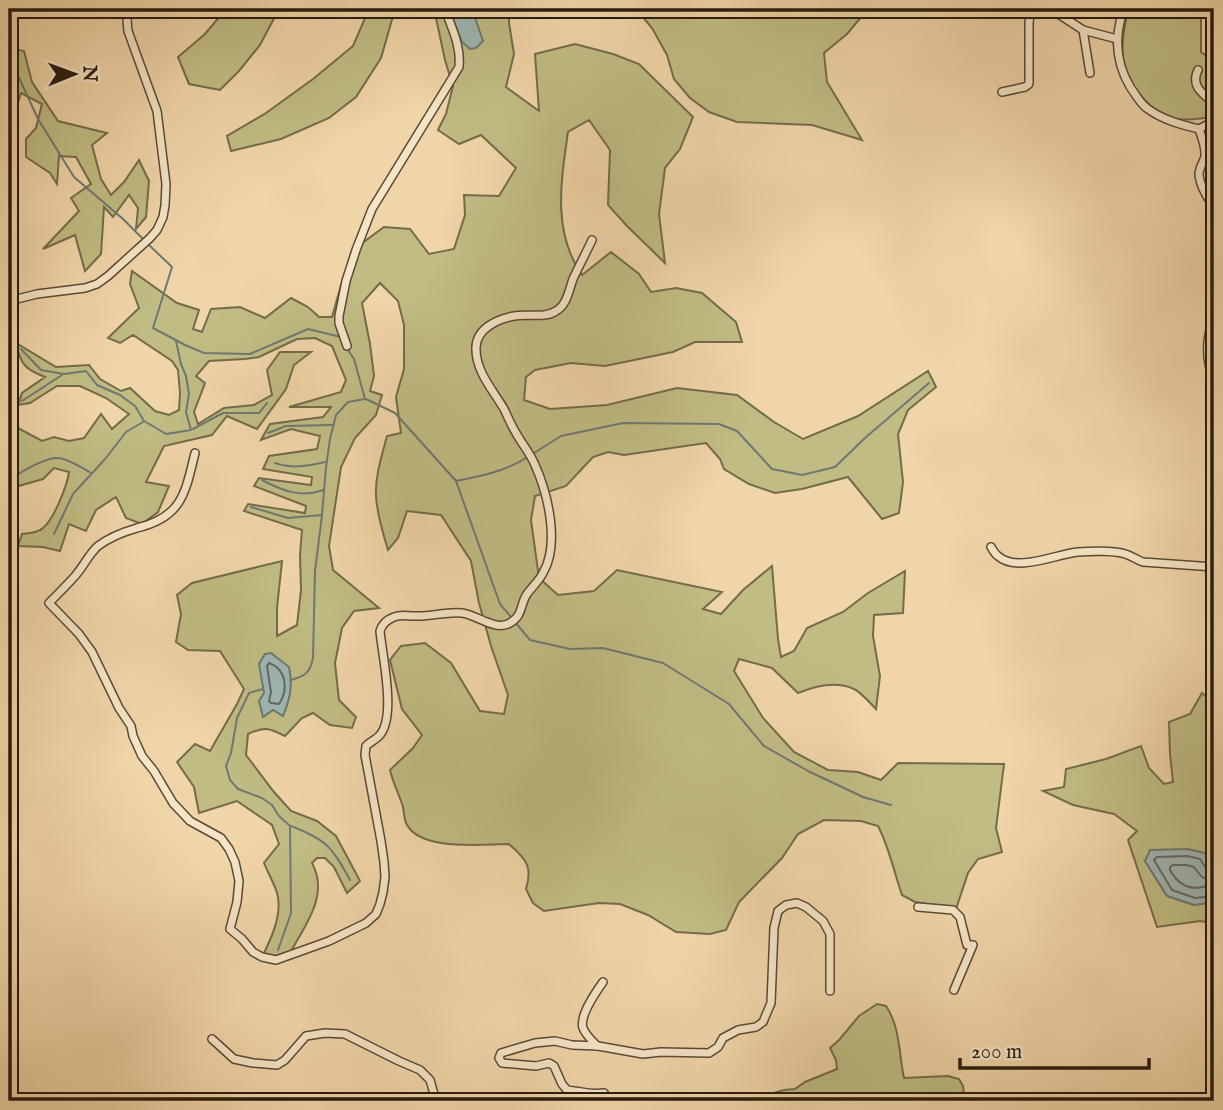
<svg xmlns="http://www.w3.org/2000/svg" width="1223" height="1110" font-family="'IM FELL English',serif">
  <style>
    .green { fill: #c0bc83; stroke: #746b4a; stroke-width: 2 }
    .water { fill: #9eb6b3; stroke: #6f7872; stroke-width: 2 }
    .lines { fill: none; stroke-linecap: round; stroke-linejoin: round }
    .shore { stroke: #636862; stroke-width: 2 }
    .stream { stroke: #6f7872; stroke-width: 2 }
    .street-casing { stroke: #5a4936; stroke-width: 10 }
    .street { stroke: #f5e4c6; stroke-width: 7 }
  </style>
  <rect width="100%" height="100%" fill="#f0d5a8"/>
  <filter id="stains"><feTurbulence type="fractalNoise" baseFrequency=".00286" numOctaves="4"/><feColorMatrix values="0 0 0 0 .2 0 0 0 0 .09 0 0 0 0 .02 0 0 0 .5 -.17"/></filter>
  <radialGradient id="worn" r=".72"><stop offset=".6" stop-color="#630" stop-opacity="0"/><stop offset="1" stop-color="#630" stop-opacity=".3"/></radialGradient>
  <g class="green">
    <polygon points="226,9 279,9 260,45 239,71 220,90 189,84 178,57 205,34"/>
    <polygon points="369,9 395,9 381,58 356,97 329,118 281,139 231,151 227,136 266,113 313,79 353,46"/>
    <path d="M431,9H509V23L514,54L506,87L539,111L535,54L575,44L613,54L639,64L693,117L680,149L665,168L659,214L665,263L627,226L608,205L610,150L589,120L568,132C561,181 552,232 582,275L611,252L639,274L651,292L676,288L702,293L736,322L742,342H695L673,352L605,366L571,363L535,370L526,377L524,400L550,409L607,405L677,388L737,395L774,422L803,439L858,416L928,371L936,387L908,410L898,434L903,482L899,513L882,519L848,477L802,489L775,493L749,484L724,469L720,459L706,443L624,455L608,452L593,457L566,486L535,496L531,520L539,578L558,595L594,591L617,570L722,592L703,609L721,614L743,590L772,566L778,639L781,657L794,651L807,628L843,612L868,593L905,571L903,613L874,615L873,636L880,676L876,709C870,703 862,693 854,689C837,681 815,686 798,693L772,668L739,659L734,671L763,718L794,752L828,770L858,772L881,780L898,763L1004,764L996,828L1002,852L978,859L968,873L956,909L915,902L902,895C894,872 889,847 878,826L861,821L824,820L798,834L782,858L739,902L726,930L710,934L676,932L648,915L620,904L599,903L544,911L533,903L526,889C533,866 526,859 509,844C483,844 419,852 406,823C404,818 404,812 403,807C399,794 393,783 390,770L413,748L422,735L402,709L390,660L401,646L425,643L451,663L480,711L504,714L508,695L491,646L479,603L471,561L441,515L407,511L398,538L388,550C383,533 377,515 376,496C375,476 382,455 387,436L401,433L396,397L404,369V325L398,301L380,283L362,303L370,344L374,376L370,391L382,395L376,415L355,438L341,467L329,546L333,570L379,608L354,611L342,628L335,663L339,700L356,717L352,728L330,725L313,713L302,718L285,736C269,728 265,726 248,734L246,755L274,792L291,811L317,821L336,836L360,881L347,893L334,867L325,858H317L312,863C330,896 304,926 289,955L276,960L262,957C271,939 283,914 277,893C274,883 268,873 264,863L279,844L272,825L237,801L199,813L194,787L177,762L195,744L210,751L237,704L244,689L220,651L188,650L176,642L181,614L177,595L192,583L282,561L277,608V636L297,625L301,590L300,555L302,530L244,511L248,504L305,513L306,506L254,486L259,478L311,485L312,477L263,469L269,456L317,449L320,436L291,429L261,440L270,424L323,417L331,407H289L341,392L346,380L332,346L315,338L297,339L259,357L245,359L209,361L196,376L205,383L194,412L198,424L224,408L254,405L272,395L267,370L280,352H311L294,365L286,389L257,429L227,416L212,435L164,446L146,482L169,486L158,512L142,524L126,518L116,497L96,510L86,531L69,524L60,551L43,547L18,546L22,534C29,533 38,533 43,528C54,519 67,486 69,472L54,468L43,479L15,487L9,492V448L18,428L42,441L54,437L69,441L84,438L101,414L112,429L129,414L106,398L80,386H57L30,403L18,405L22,393L45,377C26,370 20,364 16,343L56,367L89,365L100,379L121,391L130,388L155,411L169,415L179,410L180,393L178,370L172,361L133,335L120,343L108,338L139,308L130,284L132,271L177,303L199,310L193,329L202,332L211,309L240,307L265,318L291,298L308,307L319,317H332L341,285L357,247L384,227L410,229L429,254L454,249L465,215L464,195L499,196L516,168L481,135L459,144L438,130L446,114L453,86L445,60L436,18Z"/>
    <polygon points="636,9 868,9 847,34 824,53 827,82 862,140 812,125 737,122 709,112 690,98 674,79 667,55 652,28"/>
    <path d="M1128,9H1201V52L1214,61V131L1203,134L1212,117C1201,118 1189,121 1179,119C1153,116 1129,87 1124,63C1120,46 1125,26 1128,9Z"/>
    <polygon points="9,48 24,51 32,82 58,121 107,133 92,145 101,179 111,195 124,182 139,160 149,181 146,217 136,229 138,208 129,195 113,217 104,207 101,254 85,271 75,235 43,249 79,211 71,198 91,184 76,157 59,156 57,184 50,173 26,157 26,139 36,128 42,104 21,93 9,132"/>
    <polygon points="1202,693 1214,703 1214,891 1212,878 1213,868 1145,861 1167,896 1194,905 1214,902 1214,923 1200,921 1157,927 1128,840 1137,831 1114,814 1073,805 1043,791 1064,787 1066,769 1106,759 1141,746 1149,768 1164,784 1173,782 1170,754 1169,722 1190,714"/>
    <path d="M877,1004L886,1006C900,1026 899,1055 904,1078L948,1076L959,1079L963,1086L965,1101H707L709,1099L757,1094H770L784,1090L795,1089L805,1082L837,1069L836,1060L830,1048L839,1040L859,1016Z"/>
  </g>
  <g class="water">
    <polygon points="449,9 472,9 483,41 476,48 470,49 462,42"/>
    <path d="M271,653L289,667C293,686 290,699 283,716L273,710L263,717L259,701L264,693L259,664L265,654Z"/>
    <path d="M1187,849L1205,853C1214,867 1214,886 1214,902L1194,905L1167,896L1145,861L1150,850Z"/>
  </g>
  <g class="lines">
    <g class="shore">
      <path d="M269,663C286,669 289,689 279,704L271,703L269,701L271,692L267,666Z"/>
      <path d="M1173,865H1186L1194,867L1201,876L1210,882V885C1192,892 1179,886 1170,870V867Z"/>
      <polyline points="1214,872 1207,870 1200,859 1187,856 1157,857 1154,860 1172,890 1195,898 1214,896"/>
    </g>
    <g class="stream">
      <polyline points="9,56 38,119 74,177 123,219 144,240"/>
      <polyline points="148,244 172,267 153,328 185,345 204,353 250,354 308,329 341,337 342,339"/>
      <polyline points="21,349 41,370 64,374 86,371 97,385 120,395 135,406 144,421 166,434 191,430 186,412 189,394 186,376 181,364 176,341"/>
      <polyline points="366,399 395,413 456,481 500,604 511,617"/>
      <polyline points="22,401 62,375"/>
      <polyline points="193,429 223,413 259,413 267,403"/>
      <polyline points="268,433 286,426 332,425"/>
      <polyline points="534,453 561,436 623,423 719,424 737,431 772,469 802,475 835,467 865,438 929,383"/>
      <path d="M275,463C292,469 307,466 325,462"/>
      <path d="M10,479C21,472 46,457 59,458C69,459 82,468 91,473"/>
      <path d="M262,480C283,491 300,498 324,490"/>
      <path d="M456,481C482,476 507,471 529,456"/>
      <polyline points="251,507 288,518 322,515"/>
      <polyline points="54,534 73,494 106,458 126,432 143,422"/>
      <polyline points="515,622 530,640 570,649 603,648 663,663 729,704 764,746 808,771 863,797 891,805"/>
      <path d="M291,680C305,676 310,673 313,658L315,571L322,515L326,467L330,439L336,415L348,402L365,399L354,359L348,350"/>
      <polyline points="263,689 249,693 237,718 231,753 226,766 230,780 238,789 262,798 272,805 279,816 290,826 291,913 278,950"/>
      <path d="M291,826C327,840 332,847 350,880"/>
    </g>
    <g class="street-casing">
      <g id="street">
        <polyline points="1044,9 1060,15 1083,30 1117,39"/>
        <path d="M1124,9C1112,40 1117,71 1137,97C1140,101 1143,106 1148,109C1163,120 1182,125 1199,129L1214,121"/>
        <polyline points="1079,14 1122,14"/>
        <polyline points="1083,30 1090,73"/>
        <path d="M1198,70C1190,86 1203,94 1214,103"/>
        <polyline points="1002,92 1025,87 1029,84 1029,23 1030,14 1037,9"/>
        <path d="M1199,129C1202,138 1206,147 1205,157C1203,162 1200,167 1199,173C1199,185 1208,198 1214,208"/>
        <polyline points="9,301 37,294 85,288 97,284 108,276 150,238 157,230 163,217 165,205 166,184 157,111 128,31 127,20 129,9"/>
        <path d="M1214,319C1206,336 1205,361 1214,378"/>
        <path d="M347,346L339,323V316L346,281L356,250L372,209L459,67C461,45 452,29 445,9"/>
        <path d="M195,453C185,494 182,517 137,528C123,532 110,537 98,546C88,555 84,566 75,576C67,585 58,594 49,603L79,634L92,652L119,708L131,726L133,736L142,756L154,771L173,803L190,821L221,838L229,849L235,862L239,881L237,902L230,929L242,939L253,952L262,957L276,960L329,941L366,923L376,914L380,904L383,892L385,877L384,862L381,841L365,755L366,746C370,742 375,740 379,736C397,718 382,655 380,631C382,624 386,620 394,617C401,614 407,616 415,616C430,617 447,611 462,613C477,615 494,630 508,624C524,616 519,606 527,594C532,587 539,581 543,573C560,544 548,494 535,465C530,453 522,444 516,433C511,425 508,417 504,409C493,390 475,371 476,347C477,328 498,319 514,316C528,313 544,319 556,311C567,305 569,290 573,279C579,266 586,253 592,240"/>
        <path d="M991,547C993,550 995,554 998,556C1017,573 1056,554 1078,552C1090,551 1117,550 1128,555C1133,557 1137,560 1143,562L1214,567"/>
        <polyline points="918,907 953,910 960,917 967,945 973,945 954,990"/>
        <polyline points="212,1039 234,1059 253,1063 277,1065 285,1060 306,1036 325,1033 345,1034 399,1061 420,1070 430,1080 436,1101"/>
        <path d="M597,1046C592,1041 585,1034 583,1028C579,1016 596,992 603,982"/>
        <path d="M610,1101L604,1093C588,1095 581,1091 567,1090L562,1084L554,1066L549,1063L536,1066L502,1063L499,1058L501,1053L535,1043L555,1041L572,1045L598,1046L643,1054L661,1052L709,1053L718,1047L723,1038L738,1030L756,1027L763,1022L771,1003L774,928L778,911L786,905L797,903L806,907L823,921L830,934V991"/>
        <polyline points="679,1101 689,1097 694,1099 695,1101"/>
      </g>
    </g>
    <use href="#street" class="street"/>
  </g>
  <rect width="1223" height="1110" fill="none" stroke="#f0d5a8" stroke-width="35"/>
  <rect x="10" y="10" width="1202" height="1089" fill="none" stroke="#281a10" stroke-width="3.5"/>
  <rect x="18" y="18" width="1188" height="1075" fill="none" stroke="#281a10" stroke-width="2"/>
  <g transform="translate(74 74) rotate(89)" stroke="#f5e4c6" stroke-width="5" paint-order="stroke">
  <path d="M0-5L12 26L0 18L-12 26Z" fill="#281a10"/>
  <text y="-10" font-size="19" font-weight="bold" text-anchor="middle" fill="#281a10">N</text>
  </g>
  <path d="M960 1058v10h189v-10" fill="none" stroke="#281a10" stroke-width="3.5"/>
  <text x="971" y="1058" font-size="21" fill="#281a10" stroke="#f5e4c6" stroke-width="5" paint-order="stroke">200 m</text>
  <rect width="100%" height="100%" filter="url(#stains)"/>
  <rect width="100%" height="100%" fill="url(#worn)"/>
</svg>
